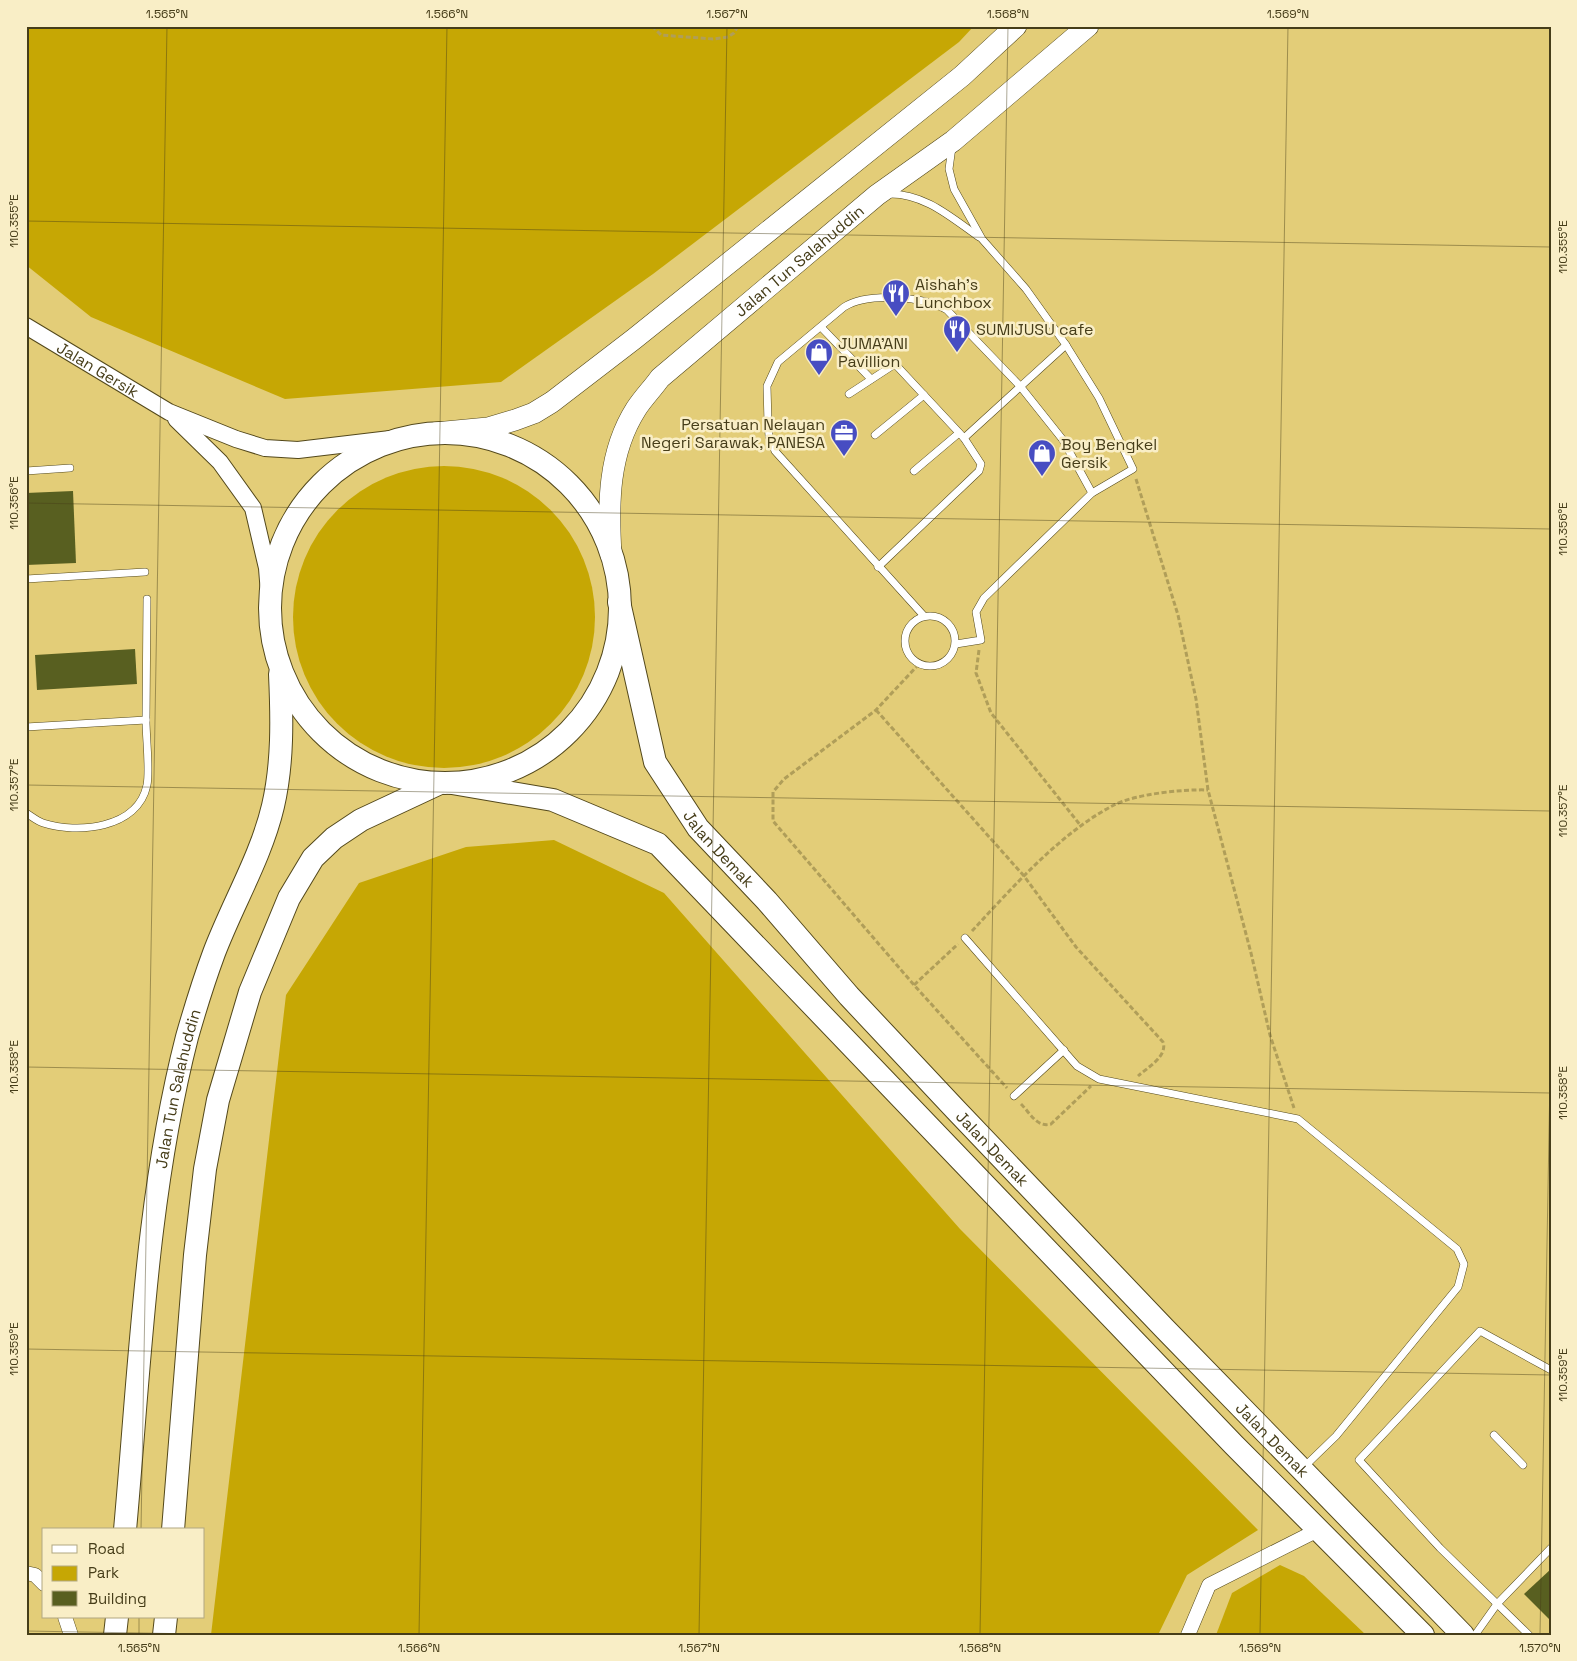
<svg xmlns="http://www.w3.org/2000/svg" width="1577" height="1661" font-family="'Space Grotesk',sans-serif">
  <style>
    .green { fill: #c6a704 }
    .building { fill: #585f20 }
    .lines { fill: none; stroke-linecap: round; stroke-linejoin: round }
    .service-casing { stroke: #53481b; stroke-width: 8 }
    .minor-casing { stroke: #53481b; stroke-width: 15 }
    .tertiary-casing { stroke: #53481b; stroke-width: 18 }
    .primary-casing { stroke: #53481b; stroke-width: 22 }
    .trunk-casing { stroke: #53481b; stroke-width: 24 }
    .path { stroke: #b09e59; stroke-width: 3; stroke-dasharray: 5 2.5; stroke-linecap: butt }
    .service { stroke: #fff; stroke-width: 7 }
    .minor { stroke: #fff; stroke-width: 14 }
    .tertiary { stroke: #fff; stroke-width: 16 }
    .primary { stroke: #fff; stroke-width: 21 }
    .trunk { stroke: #fff; stroke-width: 22 }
    .ticks { fill: none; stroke: #463d19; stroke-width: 1; stroke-opacity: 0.45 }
    .labels { text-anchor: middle; stroke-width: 5; stroke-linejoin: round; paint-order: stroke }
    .street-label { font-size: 16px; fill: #463d19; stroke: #f9eec6 }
    .poi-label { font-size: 16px; fill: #463d19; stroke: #f9eec6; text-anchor: start }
    .neatline { fill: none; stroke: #463d19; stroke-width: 2 }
    .ticks-label { font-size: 12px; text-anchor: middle; fill: #463d19 }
  </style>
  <rect width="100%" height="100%" fill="#e3cd78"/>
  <g class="green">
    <polygon points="26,26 974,26 959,42 653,274 501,382 285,399 91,317 26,265"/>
    <circle cx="444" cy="617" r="151"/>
    <polygon points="554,840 664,893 960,1229 1258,1530 1187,1575 1158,1635 211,1635 286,995 359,883 466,847"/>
    <polygon points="1280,1565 1304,1576 1366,1635 1216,1635 1232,1593"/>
  </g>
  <g class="building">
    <polygon points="73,491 76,563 26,565 26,493"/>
    <polygon points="135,649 137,684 37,690 35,655"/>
    <polygon points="1551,1569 1551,1621 1524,1594"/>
  </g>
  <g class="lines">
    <g class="service-casing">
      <g id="service">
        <polyline points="952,147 949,169 954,189 982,239 1026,289 1066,345 1099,398 1133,469 1092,493 984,598 976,612 981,640 956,644"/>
        <path d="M887,194C923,192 952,218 979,237"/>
        <polyline points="821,327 871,379"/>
        <polyline points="849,394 895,364 964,438 981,464 979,471 878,567"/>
        <polyline points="875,435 924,395"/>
        <polyline points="964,438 1066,345"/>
        <polyline points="26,471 70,468"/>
        <polyline points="914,471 959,433"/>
        <polyline points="26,579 145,572"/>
        <circle cx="930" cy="641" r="25"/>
        <path d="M924,616L775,451L769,436L768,423L767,386L773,373L778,362L844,307C867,292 925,296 947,310L1020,386L1063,440L1092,493"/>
        <polyline points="26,727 146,720 147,599"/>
        <path d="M26,813C31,816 37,821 43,823C77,834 138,829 147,785C150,770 146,738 146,720"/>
        <polyline points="965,938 1077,1066 1099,1079 1298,1119 1457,1249 1464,1264 1458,1287 1336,1436 1304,1467"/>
        <polyline points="1014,1096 1064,1050"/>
        <polyline points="1494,1435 1523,1465"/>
        <polyline points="1475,1635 1497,1604 1551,1548"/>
        <polyline points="1529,1635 1440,1548 1359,1460 1480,1331 1551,1370"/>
      </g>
    </g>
    <g class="minor-casing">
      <g id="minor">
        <polyline points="26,1573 35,1575 44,1584"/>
        <polyline points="65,1617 71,1635"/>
        <polyline points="1188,1635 1209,1585 1318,1530"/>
      </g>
    </g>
    <g class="tertiary-casing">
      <g id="tertiary">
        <path id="s1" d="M26,326L169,412L236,439L265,448L298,450L407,437"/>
        <polyline points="176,419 220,462 253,508 267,568 271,619"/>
      </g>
    </g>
    <g class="primary-casing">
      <g id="primary">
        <polyline points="435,433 488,428 515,420 534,413 552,402 634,339 962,76 1016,26"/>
        <path id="s2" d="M611,554C608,504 608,453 636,409C643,398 653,388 660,378L877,195L953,141L1088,26"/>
      </g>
    </g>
    <g class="trunk-casing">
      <g id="trunk">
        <circle cx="445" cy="608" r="175"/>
        <path id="s3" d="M619,602L655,762L698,828L767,901L849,996L955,1109L1164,1328L1463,1635"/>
        <polyline points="452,783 553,800 658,844 1234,1445 1423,1635"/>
        <path id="s4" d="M125,1530C140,1366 146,1197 187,1037C195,1009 204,980 214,953C233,903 261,857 273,806C283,763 282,718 280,674"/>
        <polyline points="173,1530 195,1255 205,1169 218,1100 250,992 289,898 313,858 334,838 361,820 438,784"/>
        <polyline points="115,1635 117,1617"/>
        <polyline points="164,1635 166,1617"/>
      </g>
    </g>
    <g class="path">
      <polyline points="652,26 661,35 713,39 728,37 734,33 738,26"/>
      <polyline points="1136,479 1178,615 1196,699 1208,790 1251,953 1270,1035 1294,1108"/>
      <polyline points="979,650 976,673 991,713 1081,826"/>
      <polyline points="919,664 876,710 784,779 773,792 773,821 914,985 1007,1088"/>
      <path d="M876,710L1024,876L1076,947L1163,1042C1168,1056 1147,1068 1138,1076"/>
      <path d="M972,931C1013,887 1060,833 1114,805C1135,794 1184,789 1208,790"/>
      <polyline points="914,985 958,944"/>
      <path d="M1021,1104C1030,1113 1037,1128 1051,1124L1091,1086"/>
    </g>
    <use href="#service" class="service"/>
    <use href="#minor" class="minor"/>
    <use href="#tertiary" class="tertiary"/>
    <use href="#primary" class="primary"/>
    <use href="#trunk" class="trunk"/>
  </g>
  <path class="ticks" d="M26,221L1551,247M26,503L1551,529M26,785L1551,811M26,1067L1551,1093M26,1349L1551,1375M141,1530L167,26M26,1631L255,1635M139,1635V1617M419,1635L447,26M699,1635L727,26M980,1635L1008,26M1260,1635L1288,26M1540,1635L1551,1022"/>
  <defs>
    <g id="restaurant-pin" transform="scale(1.4375)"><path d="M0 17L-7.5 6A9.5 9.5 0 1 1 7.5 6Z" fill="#474dc2" stroke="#f9eec6"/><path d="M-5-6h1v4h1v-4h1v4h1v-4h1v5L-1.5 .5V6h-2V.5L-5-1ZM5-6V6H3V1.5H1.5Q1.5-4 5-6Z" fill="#fff"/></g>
    <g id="shop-pin" transform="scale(1.4375)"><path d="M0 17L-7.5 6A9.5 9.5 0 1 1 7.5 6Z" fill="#474dc2" stroke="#f9eec6"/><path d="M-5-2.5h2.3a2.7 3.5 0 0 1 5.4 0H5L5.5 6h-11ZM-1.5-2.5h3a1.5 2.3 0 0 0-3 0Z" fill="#fff"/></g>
    <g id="office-pin" transform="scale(1.4375)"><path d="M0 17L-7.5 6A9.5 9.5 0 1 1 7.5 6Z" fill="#474dc2" stroke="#f9eec6"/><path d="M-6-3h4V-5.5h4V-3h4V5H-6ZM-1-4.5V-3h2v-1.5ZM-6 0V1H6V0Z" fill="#fff"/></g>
  </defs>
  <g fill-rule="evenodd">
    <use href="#restaurant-pin" x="896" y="293"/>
    <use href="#restaurant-pin" x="957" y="329"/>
    <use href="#shop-pin" x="819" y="352"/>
    <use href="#office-pin" x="844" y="433"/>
    <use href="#shop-pin" x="1042" y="453"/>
  </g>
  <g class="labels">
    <g class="street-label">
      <text dy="6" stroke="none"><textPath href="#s2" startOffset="371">Jalan Tun Salahuddin</textPath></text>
      <text dy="6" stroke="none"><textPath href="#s1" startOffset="84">Jalan Gersik</textPath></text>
      <text dy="6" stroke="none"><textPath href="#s3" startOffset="272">Jalan Demak</textPath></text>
      <text dy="6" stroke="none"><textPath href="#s4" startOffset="445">Jalan Tun Salahuddin</textPath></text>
      <text dy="6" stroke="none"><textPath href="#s3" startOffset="678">Jalan Demak</textPath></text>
      <text dy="6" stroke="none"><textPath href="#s3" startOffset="1082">Jalan Demak</textPath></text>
    </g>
    <g class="poi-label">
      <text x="915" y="290">Aishah's<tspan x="915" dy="18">Lunchbox</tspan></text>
      <text x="976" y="335">SUMIJUSU cafe</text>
      <text x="838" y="349">JUMA'ANI<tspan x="838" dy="18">Pavillion</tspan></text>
      <text x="825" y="430" text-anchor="end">Persatuan Nelayan<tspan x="825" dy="18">Negeri Sarawak, PANESA</tspan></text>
      <text x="1061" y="450">Boy Bengkel<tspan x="1061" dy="18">Gersik</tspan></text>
    </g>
  </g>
  <rect width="1577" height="1661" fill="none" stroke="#f9eec6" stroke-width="55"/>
  <rect x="42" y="1528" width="162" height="90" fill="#f9eec6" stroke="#b1a781"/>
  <rect x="52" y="1545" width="25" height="8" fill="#ffffff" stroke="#b1a781"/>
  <text x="88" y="1554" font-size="15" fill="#463d19">Road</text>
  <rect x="52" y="1566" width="25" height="15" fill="#c6a704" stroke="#b1a781"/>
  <text x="88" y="1578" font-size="15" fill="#463d19">Park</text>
  <rect x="52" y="1591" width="25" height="15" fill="#585f20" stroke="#b1a781"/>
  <text x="88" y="1604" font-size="15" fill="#463d19">Building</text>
  <rect x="28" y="28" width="1522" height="1606" class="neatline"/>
  <g class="ticks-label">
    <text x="167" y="18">1.565°N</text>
    <text x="447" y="18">1.566°N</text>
    <text x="727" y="18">1.567°N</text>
    <text x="1008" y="18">1.568°N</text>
    <text x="1288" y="18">1.569°N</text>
    <text transform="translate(14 221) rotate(-90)" y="4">110.355°E</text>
    <text transform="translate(1563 247) rotate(-90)" y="4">110.355°E</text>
    <text transform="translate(14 503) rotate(-90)" y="4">110.356°E</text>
    <text transform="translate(1563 529) rotate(-90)" y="4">110.356°E</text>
    <text transform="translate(14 785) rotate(-90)" y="4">110.357°E</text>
    <text transform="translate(1563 811) rotate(-90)" y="4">110.357°E</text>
    <text transform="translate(14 1067) rotate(-90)" y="4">110.358°E</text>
    <text transform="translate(1563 1093) rotate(-90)" y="4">110.358°E</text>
    <text transform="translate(14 1349) rotate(-90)" y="4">110.359°E</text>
    <text transform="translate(1563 1375) rotate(-90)" y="4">110.359°E</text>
    <text x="139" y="1652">1.565°N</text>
    <text x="419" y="1652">1.566°N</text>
    <text x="699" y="1652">1.567°N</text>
    <text x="980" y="1652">1.568°N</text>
    <text x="1260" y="1652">1.569°N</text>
    <text x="1540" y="1652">1.570°N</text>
  </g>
</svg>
